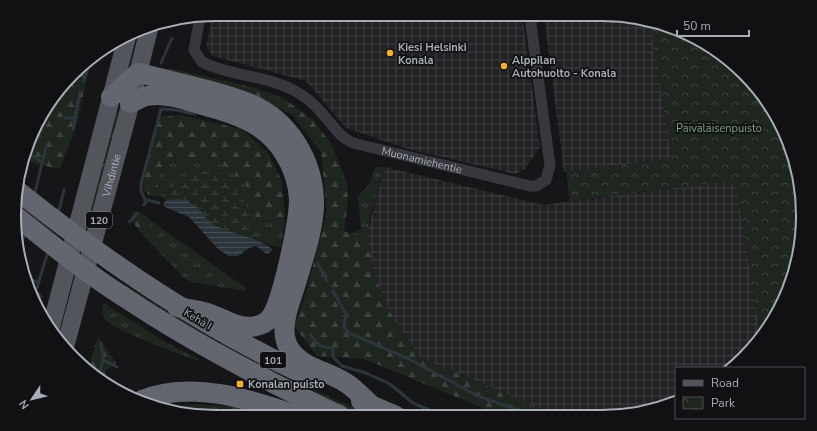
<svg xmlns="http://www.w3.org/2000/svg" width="817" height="431" font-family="'Nunito Sans',sans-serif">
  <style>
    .industrial { fill: url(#industrial-grid) }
    .grass { fill: url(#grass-tufts) }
    .forest { fill: url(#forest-firs) }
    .wetland { fill: url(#wetland-marsh) }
    .park { fill: url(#park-crowns) }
    .water { fill: url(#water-rules) }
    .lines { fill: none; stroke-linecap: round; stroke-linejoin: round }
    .stream { stroke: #2c353c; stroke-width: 3 }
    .street { stroke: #37383d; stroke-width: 11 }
    .primary { stroke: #53555c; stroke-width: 18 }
    .highway { stroke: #63666e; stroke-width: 20 }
    .poi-dot { fill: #f2b134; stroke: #111113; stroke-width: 1.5 }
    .labels { text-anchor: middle; stroke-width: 3.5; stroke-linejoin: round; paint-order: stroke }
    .shield { fill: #111113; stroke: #7b7e86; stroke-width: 1 }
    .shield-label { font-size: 10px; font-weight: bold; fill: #a8adb8 }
    .poi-label { font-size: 11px; font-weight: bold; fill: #a8adb8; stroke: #111113; text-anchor: start }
    .park-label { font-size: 11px; fill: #7fa381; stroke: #111113 }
    .street-label { font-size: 11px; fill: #a8adb8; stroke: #111113 }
    .rim { fill: none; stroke: #a8adb8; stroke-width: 2 }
  </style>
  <defs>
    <pattern id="industrial-grid" width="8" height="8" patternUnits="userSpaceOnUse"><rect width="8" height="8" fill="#222225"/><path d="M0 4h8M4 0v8" fill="none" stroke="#3f3f43"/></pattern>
    <pattern id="grass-tufts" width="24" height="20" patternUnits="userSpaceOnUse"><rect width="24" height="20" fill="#1e261f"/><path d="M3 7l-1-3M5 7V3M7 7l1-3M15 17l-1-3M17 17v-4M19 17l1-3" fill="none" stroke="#3c433d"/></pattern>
    <pattern id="forest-firs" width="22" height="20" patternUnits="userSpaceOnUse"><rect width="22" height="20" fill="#1e261f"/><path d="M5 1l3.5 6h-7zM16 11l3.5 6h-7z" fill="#3c433d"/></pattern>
    <pattern id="wetland-marsh" width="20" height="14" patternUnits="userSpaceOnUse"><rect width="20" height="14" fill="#1e261f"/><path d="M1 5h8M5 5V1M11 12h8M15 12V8" fill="none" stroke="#3c433d"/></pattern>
    <pattern id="park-crowns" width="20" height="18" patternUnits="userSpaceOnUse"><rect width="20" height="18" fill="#1e261f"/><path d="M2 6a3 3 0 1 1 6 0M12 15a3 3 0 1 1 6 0" fill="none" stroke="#3c433d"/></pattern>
    <pattern id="water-rules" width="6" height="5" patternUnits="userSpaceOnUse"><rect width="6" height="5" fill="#2c353c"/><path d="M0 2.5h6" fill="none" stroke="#485056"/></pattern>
  </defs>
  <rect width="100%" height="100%" fill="#161618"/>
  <g class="industrial">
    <polygon points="213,14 522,14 540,147 525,169 515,174 408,149 346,128 306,81 213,56 206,47"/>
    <polygon points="544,14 614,14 650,24 672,159 564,172"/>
    <polygon points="385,167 543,205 727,181 736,184 759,330 749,352 731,368 676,368 676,402 628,415 557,415 421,358 392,317 375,276 371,258 367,233"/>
  </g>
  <g class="grass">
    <polygon points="169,68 256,88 247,94 168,72"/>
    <polygon points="114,112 121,114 93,222 87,218"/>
    <polygon points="187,161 222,164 245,183 258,222 285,219 281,248 255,240 256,234 243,198 171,188 166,200 162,197 156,182 166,162"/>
    <polygon points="375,167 385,167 369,220 368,240 351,234 361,229 358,196 369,184"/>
    <polygon points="153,222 246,288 244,291 191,282 184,278 142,234 148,230"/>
    <polygon points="125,285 214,340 275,371 274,373 213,342 125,287"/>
    <path d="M104,303L167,343L199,359V361C182,355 111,330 104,318C101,313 103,308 104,303Z"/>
    <polygon points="291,382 297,382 372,416 362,416"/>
    <polygon points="506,394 557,415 500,416 495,413"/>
  </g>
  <g class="forest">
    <polygon points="92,56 76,126 60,169 34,164 24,156 48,104"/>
    <polygon points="256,88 283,98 312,119 331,143 347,183 348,202 344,231 368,240 375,276 386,304 399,328 421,358 506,394 495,413 364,359 317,356 294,326 304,300 327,212 321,152 291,114 247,94"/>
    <polygon points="180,115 242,129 268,153 282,181 285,219 258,222 245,183 222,164 187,161 166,162 156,182 162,197 149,195 142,188 159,117"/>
    <polygon points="133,211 138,211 153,222 148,230 142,234 131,220"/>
    <polygon points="28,282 43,296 39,311 35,304"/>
    <polygon points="98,336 116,363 107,369 103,379 93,373 91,359"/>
  </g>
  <path class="wetland" d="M199,170C205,171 212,170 218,171C240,177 249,216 256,234L255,240L237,236L223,229L206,219L202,212L178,199L166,200C174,182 180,176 199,170Z"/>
  <g class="park">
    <polygon points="650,24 691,35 753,83 792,151 803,229 782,305 749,352 759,330 736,184 728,184 727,181 570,201 566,172 672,159"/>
    <polygon points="194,404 239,407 268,416 203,417 168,407"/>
  </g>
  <path class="water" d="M178,199C188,201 194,204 202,212C204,214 204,217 207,219C225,236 256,234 273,250L267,254L256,246L249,248L238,256H229L219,250L189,217L165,207L163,205L166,200Z"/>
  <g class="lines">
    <g class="stream">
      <polyline points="173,25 174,21"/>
      <polyline points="161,63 172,38"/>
      <polyline points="77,73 86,74"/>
      <polyline points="84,81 90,59"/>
      <polyline points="65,118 74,118"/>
      <polyline points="73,129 80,92"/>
      <polyline points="31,155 43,163"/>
      <polyline points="34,196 46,147"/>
      <polyline points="146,201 141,191 141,184 161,109 176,110 195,114"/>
      <polyline points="144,205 147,200 159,203"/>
      <polyline points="58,214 64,190"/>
      <polyline points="129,222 137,214"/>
      <polyline points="19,253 25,232"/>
      <polyline points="318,264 327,281"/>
      <polyline points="27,279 39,282"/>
      <polyline points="333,291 346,314 344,327 349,333 409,359 478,396 535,416"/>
      <polyline points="33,300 48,252"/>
      <path d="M310,334C318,345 318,347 333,348V357L342,366L366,373L390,384L413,403L443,416"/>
      <polyline points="103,360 117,367"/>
      <polyline points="99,377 103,360 101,343"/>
      <polyline points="212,414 217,414"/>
    </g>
    <path class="street" id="s1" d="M200,17L194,50L202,62C229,76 266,75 295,91C304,96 312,102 319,110C332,123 339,139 357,144L530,186H536L546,180L550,165L531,25L532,14"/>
    <g class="primary">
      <polyline points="51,327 127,37"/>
      <path id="s2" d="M65,347L127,117L150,25"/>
    </g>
    <g class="highway">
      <path d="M111,97L138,73C162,78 187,85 211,91C227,96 244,100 259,108C294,127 315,167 314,206C313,231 304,256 297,280C292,298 279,325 287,344C298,369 329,370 349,385C357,391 365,399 373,407"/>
      <path d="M130,103C136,101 141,97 147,96C165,92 189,101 206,106C237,114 267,125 284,153C293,167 298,183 299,199C299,221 283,299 271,317C267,322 262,325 256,326C239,330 225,319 210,314C200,310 188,309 177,307"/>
      <path d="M19,192C111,265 204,328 310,377"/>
      <path d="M17,217C52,245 86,273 124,297C193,343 266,381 341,416"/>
      <path d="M142,400C193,380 249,399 298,416"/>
      <polyline points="361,401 396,416"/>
    </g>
  </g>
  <g class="poi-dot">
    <circle cx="390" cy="53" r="4"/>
    <circle cx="504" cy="66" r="4"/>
    <rect x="236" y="380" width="8" height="8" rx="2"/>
  </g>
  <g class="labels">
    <g class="shield">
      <rect x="86" y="212" width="26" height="16" rx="3"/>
      <rect x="260" y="352" width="26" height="16" rx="3"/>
    </g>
    <g class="shield-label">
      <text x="99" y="224">120</text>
      <text x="273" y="364">101</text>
    </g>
    <g class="poi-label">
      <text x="398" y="51">Kiesi Helsinki<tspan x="398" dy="13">Konala</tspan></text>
      <text x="512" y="64">Alppilan<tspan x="512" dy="13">Autohuolto - Konala</tspan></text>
      <text x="248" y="388">Konalan puisto</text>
    </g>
    <g class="park-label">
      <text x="719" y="132">Päiväläisenpuisto</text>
    </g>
    <g class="street-label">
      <text dy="4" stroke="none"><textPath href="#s1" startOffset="295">Muonamiehentie</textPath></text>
      <text dy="4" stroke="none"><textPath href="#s2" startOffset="178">Vihdintie</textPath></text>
      <text transform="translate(198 319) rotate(31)" y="4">Kehä I</text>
    </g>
  </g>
  <path d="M0 0H817V431H0ZM215 21H602A194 194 0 0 1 796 215V216A194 194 0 0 1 602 410H215A194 194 0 0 1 21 216V215A194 194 0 0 1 215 21Z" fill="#111113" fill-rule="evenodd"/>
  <path class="rim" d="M215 21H602A194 194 0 0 1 796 215V216A194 194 0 0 1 602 410H215A194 194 0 0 1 21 216V215A194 194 0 0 1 215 21Z"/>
  <rect x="675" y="367" width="130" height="52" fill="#111113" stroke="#4d4f55"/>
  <rect x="683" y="380" width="20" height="6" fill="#53555c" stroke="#4d4f55"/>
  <text x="711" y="387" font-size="12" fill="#a8adb8">Road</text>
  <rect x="683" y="397" width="20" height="12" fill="url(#park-crowns)" stroke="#4d4f55"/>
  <text x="711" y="407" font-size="12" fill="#a8adb8">Park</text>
  <g transform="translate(32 399) rotate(235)" stroke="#111113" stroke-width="3" paint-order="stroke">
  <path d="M0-3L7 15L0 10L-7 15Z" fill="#a8adb8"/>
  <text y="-6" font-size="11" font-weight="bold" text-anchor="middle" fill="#a8adb8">N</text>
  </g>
  <path d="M677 30v6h72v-6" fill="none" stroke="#a8adb8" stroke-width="2"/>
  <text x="683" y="30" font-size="12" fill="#a8adb8" stroke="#111113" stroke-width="3" paint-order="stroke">50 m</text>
</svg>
